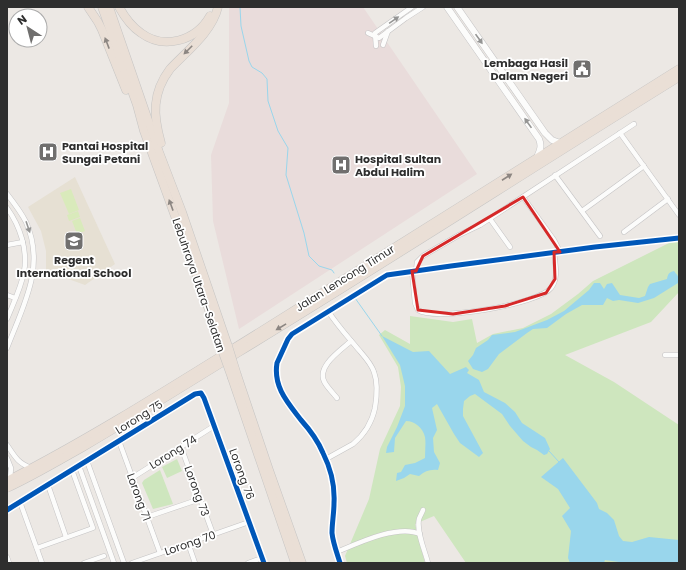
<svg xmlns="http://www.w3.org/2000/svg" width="686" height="570" font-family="Poppins,sans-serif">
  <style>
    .education { fill: #e6e0d3 }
    .medical { fill: #e9dcdb }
    .green { fill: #cee6be }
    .pitch { fill: #d9eabb }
    .water { fill: #99d6ec }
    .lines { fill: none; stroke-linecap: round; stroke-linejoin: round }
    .stream { stroke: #99d6ec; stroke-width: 1 }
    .street-casing { stroke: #c5c4c5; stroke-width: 5.5 }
    .secondary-casing { stroke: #c5c4c5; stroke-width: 7 }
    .highway-casing { stroke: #c6c5c4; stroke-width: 9 }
    .street { stroke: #fcfcfb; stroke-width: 4.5 }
    .secondary { stroke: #fcfcfb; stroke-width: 6 }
    .highway { stroke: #eadfd6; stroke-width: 8 }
    .highway-bridge-casing { stroke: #c6c5c4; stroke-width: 9; stroke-linecap: butt }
    .highway-bridge { stroke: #eadfd6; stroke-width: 8 }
    .cycleway-casing { stroke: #fff; stroke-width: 8 }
    .cycleway { stroke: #0057b8; stroke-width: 5 }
    .oneway { fill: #959594 }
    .oneway2 { fill: #8c8682 }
    .marked { fill: none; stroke: #d62828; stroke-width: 3; stroke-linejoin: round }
    .labels { text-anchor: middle; stroke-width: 3.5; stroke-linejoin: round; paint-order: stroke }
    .poi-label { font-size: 11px; font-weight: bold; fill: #2e2e2e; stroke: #fff; text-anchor: start }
    .street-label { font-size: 11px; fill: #2e2e2e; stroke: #fff }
  </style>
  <rect width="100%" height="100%" fill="#ece8e4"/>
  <polygon class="education" points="75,177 115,264 85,285 46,271 46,251 41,231 28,207"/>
  <polygon class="medical" points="233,7 363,7 477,174 239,329 213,221 211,155 229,103 229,8"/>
  <g class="green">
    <polygon points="671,242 679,242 679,292 651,322 565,355 614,382 679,425 679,563 466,563 434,516 415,524 425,563 347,563 345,556 369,499 380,449 400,406 401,387 398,367 379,335 385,330 410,344 410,316 453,322 472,319 477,343 493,334 523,328 551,314 578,294 593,281"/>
    <polygon points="177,459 182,471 167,478 162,467"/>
    <polygon points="160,470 173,504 153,509 142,483 144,480"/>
  </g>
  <g class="pitch">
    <polygon points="71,189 79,210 69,214 60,193"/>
    <polygon points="78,211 80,217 69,221 67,215"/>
    <polygon points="80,218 85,231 77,234 72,221"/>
  </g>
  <g class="water">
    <path d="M674,271C677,275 680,277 678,283L654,298L638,303L619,300L613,301L607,298L603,305H582L566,314L547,328L533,329L527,333L499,354L488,369L482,372L473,369L468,361L473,355L476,348L488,340L492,335L515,332L547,320L564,311L589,290L594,283H600L604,289L607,284L612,283L620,295L639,298L645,296L648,287L650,284L667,279C668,274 669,272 674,271Z"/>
    <path d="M382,336L413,352L429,351L450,374L466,367L469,370L467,373L479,380L484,392L505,403L515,412L522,423L545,438L550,449L547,454L544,455L537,450L531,447L523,441L510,426L502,414L475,394L470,396L464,401L463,409V416L483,453L479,457L460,443L454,434L437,404L432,408L437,430L433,438L434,452L440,463L438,470C430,469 425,471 419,476L410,474L404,478L396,481L397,473L401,472L405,465L415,463L425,458C425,451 426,443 425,437C423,428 415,421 406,421L395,438L394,452L386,453L387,447L397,427L405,406V386L400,365Z"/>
    <polygon points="563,458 597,503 599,509 607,513 614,520 619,536 623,541 632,542 649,537 679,540 679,563 626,563 605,560 604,563 570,563 568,558 571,531 562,516 570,508 558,489 541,477"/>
  </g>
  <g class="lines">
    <g class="stream">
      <polyline points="240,7 241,26 249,61 252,67 262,73 267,79 268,101 278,131 288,148 286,175 304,233 309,256 319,266 332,270 334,273"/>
      <polyline points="355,298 382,336"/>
      <polyline points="549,451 559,462"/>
    </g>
    <g class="street-casing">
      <g id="street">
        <polyline points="368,33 379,38 406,18 423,7"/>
        <polyline points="383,45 388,31"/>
        <polyline points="376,46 375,33 412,7"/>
        <polyline points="620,133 679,215"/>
        <polyline points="555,175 600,236"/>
        <path d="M7,194C14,203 21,212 26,222C46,267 23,306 7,348"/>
        <polyline points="523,197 554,240 560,252"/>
        <path d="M7,208C20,226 28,250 24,272C21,288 13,304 7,319"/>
        <polyline points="582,211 644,166"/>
        <polyline points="490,219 510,247"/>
        <polyline points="624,232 668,199"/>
        <polyline points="7,245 23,242"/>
        <path d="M412,271L415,303L418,310C435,322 539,304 551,288C559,278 555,264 554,252"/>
        <polyline points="416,271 417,262 423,256 459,235 480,225 634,124"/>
        <polyline points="7,295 15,298"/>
        <polyline points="665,355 679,355"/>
        <path d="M337,398C333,393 328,388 325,383C315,367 341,350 351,341"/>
        <polyline points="119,441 160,553"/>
        <path d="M7,445C15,457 18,463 31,468"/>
        <polyline points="181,447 213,534"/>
        <polyline points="7,458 11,468 10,479"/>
        <path d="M326,459L353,444C365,434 372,422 375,408C377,396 378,383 374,372C371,363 364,356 358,349C348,337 337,325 328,311"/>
        <polyline points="87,461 124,563"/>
        <polyline points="79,466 114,563"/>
        <polyline points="132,478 214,426"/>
        <polyline points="48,485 66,537"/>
        <polyline points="20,502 42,563"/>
        <polyline points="7,510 195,394 201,393 204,398 264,563"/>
        <path d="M423,510C422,513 420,516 419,519C416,531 425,551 428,563"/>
        <polyline points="147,517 200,499"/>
        <polyline points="188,543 195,563"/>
        <polyline points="37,548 93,528 72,470"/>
        <path d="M337,552C358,543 398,524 420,534"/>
        <polyline points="7,557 9,563"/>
        <polyline points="84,563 104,556"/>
        <polyline points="132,563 249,522"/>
        <polyline points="248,563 262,558"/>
        <path d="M340,563C337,553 333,543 332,533C332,523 334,513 334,503C335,485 331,469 323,453C318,441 310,430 301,420C288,403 273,387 277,363L288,339L292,334L387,275L451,266L595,247L679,238"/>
      </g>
    </g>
    <g class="secondary-casing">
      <g id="secondary">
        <path d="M447,7L539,139C542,146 540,151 537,157"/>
        <polyline points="457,7 545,133 552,140 560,143"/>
      </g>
    </g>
    <g class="highway-casing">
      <g id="highway">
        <polyline points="88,7 98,22 102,30 126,90"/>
        <polyline points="102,7 137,105 144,131 207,304 221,347"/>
        <polyline points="109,7 159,152 182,212 228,346"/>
        <path d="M119,7C124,16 132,27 141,33C164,50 196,41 210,16"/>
        <path d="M161,143C153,115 152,93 170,69C187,51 212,32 218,7"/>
        <polyline points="237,375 269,470 302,563"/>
        <polyline points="232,378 295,563"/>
        <path d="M7,481C95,436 179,382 263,330C402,243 540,156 679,69"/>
        <path d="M7,488C33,476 58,461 83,447C136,416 187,384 239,352C387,262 532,168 679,77"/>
      </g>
    </g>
    <use href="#street" class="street"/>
    <use href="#secondary" class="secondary"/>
    <use href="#highway" class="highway"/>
    <g class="highway-bridge-casing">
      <g id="highway-bridge">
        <polyline points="228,346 237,375"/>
        <polyline points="221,347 232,378"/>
      </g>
    </g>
    <use href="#highway-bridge" class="highway-bridge"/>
    <g class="cycleway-casing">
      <g id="cycleway">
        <polyline points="7,510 195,394 201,393 204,398 264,563"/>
        <path d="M340,563C337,553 333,543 332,533C332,523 334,513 334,503C335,485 331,469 323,453C318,441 310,430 301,420C288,403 273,387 277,363L288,339L292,334L387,275L451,266L595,247L679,238"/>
      </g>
    </g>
    <use href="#cycleway" class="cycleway"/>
  </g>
  <defs><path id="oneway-solid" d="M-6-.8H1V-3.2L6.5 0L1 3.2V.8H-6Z"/></defs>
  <g class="oneway">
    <use href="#oneway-solid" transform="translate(394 20) rotate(-35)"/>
    <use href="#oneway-solid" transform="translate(479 39) rotate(55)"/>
    <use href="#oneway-solid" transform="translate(528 123) rotate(-125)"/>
    <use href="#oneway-solid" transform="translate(28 227) rotate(71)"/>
  </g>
  <g class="oneway2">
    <use href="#oneway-solid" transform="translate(107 43) rotate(-111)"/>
    <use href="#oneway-solid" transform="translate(188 50) rotate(135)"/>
    <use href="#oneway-solid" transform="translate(507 177) rotate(-33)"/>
    <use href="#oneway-solid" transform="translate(171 205) rotate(-110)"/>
    <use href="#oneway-solid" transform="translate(281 327) rotate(149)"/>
  </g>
  <path class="marked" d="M523,197L560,252H554L555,279L546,293L505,306L453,314L418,310L412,271H416L423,256Z"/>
  <defs>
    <g id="civic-square" transform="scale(1)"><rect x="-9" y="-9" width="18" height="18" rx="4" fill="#706f6e" stroke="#fff"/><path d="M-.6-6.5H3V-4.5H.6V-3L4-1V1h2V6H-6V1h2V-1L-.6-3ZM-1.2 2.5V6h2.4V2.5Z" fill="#fff"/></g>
    <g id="hospital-square" transform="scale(1)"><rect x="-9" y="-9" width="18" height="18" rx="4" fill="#706f6e" stroke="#fff"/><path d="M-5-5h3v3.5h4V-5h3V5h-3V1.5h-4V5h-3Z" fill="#fff"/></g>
    <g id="school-square" transform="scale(1)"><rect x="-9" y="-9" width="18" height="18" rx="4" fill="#706f6e" stroke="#fff"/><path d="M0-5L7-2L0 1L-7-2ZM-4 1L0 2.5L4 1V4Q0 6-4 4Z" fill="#fff"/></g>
  </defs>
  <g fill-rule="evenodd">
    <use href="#civic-square" x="582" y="69"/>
    <use href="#hospital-square" x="48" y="152"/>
    <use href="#hospital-square" x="341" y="165"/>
    <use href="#school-square" x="74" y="241"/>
  </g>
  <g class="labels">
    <g class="poi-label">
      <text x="568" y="67" text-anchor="end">Lembaga Hasil<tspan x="568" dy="13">Dalam Negeri</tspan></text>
      <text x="62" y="150">Pantai Hospital<tspan x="62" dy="13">Sungai Petani</tspan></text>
      <text x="355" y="163">Hospital Sultan<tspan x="355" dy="13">Abdul Halim</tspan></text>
      <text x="74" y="264" text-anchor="middle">Regent<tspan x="74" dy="13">International School</tspan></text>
    </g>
    <g class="street-label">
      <text transform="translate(345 278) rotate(-32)" y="4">Jalan Lencong Timur</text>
      <text transform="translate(199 285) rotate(71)" y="4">Lebuhraya Utara–Selatan</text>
      <text transform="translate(139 417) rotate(-32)" y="4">Lorong 75</text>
      <text transform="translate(173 452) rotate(-32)" y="4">Lorong 74</text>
      <text transform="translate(242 474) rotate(70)" y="4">Lorong 76</text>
      <text transform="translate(197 491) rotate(70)" y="4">Lorong 73</text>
      <text transform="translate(139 497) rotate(70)" y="4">Lorong 71</text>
      <text transform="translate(190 543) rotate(-19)" y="4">Lorong 70</text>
    </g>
  </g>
  <rect width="686" height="570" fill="none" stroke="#2e2e2e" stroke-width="16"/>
  <g transform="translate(28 28) rotate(324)"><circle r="19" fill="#ffffff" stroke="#ababab"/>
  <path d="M0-3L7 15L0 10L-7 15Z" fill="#706f6e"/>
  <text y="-6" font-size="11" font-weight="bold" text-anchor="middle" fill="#2e2e2e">N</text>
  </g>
</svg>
